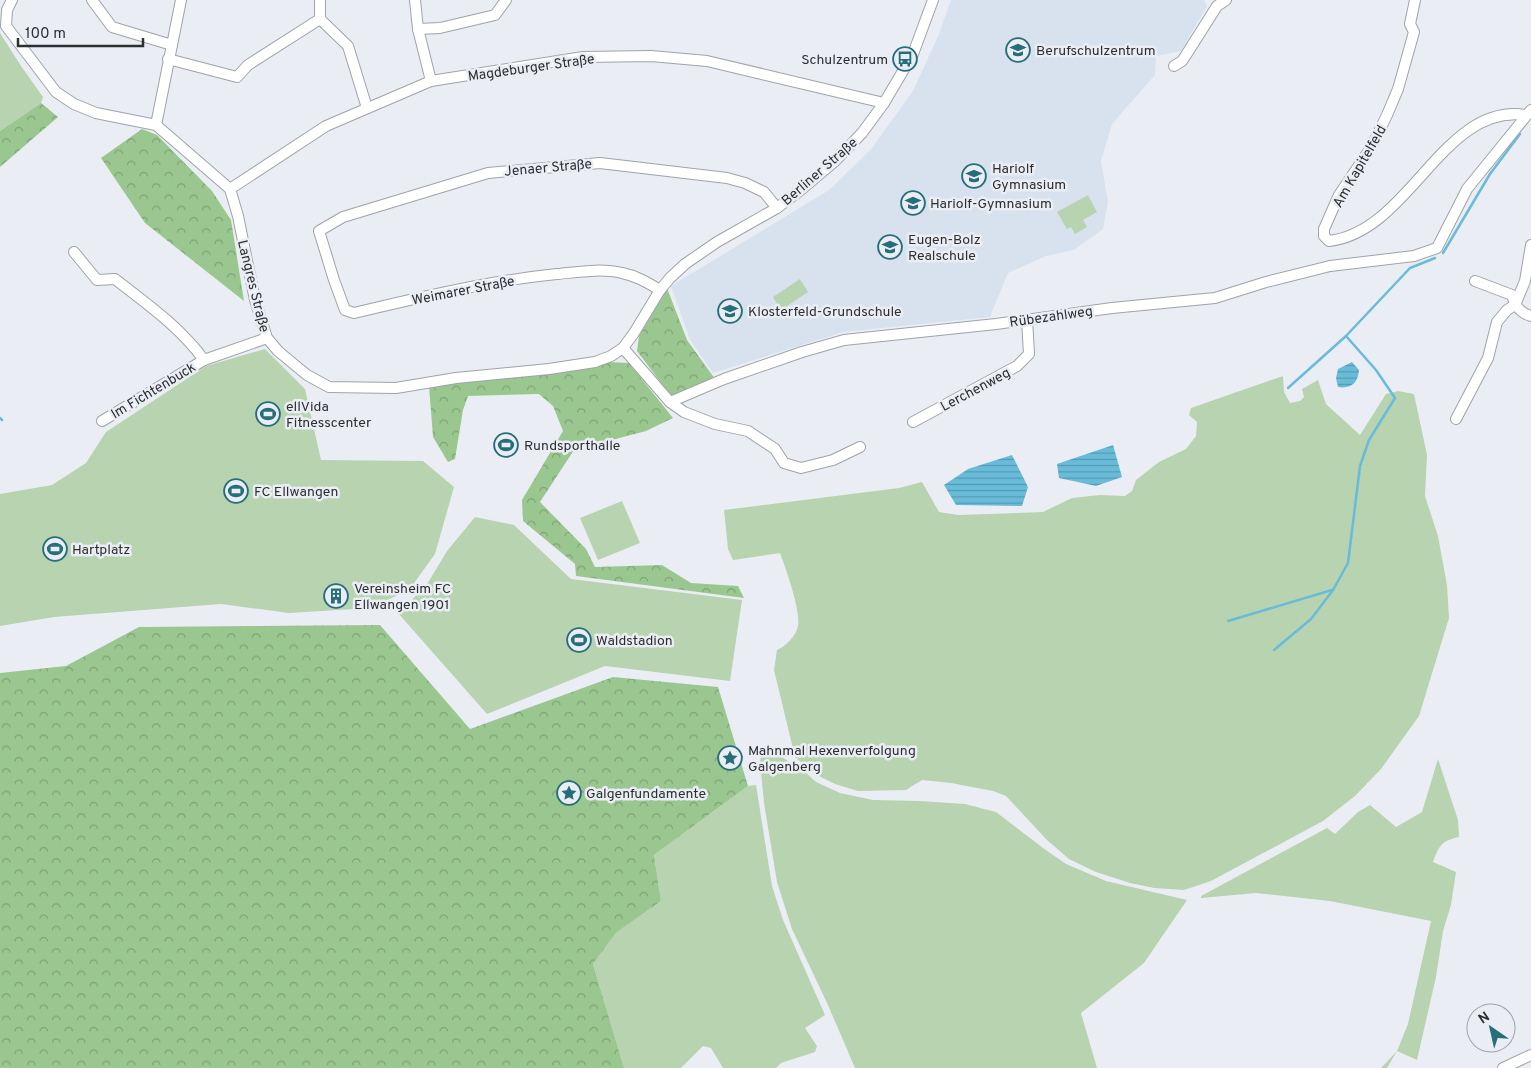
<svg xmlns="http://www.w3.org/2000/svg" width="1531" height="1068" font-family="Overpass,sans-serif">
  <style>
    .built { fill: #d8e2ee }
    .grass { fill: #b7d3b0 }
    .forest { fill: url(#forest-crowns) }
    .water { fill: url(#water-rules) }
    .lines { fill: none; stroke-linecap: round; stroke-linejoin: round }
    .stream { stroke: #68bcda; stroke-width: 2.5 }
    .street-casing { stroke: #9fa3a9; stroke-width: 12 }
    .street { stroke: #fff; stroke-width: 10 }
    .labels { text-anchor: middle; stroke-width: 5; stroke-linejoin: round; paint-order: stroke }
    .poi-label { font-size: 14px; fill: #2d2f31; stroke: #eaeef4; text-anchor: start }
    .street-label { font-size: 14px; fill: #2d2f31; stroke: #eaeef4 }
  </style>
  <defs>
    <pattern id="forest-crowns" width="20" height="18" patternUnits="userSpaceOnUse" patternTransform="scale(1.25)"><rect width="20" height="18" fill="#9ac78f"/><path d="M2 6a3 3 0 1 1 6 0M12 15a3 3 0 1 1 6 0" fill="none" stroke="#7ea275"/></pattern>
    <pattern id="water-rules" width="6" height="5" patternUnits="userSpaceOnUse" patternTransform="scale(1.25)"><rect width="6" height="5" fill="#68bcda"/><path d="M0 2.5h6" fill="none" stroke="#5699b1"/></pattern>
  </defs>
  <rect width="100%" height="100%" fill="#eaeef4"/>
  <polygon class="built" points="951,0 1204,0 1207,6 1181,51 1156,56 1155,75 1112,124 1101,161 1108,202 1103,229 1074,250 1046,256 1008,273 990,317 843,332 713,373 690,340 671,286 829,190 872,148 913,91 939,34"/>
  <g class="grass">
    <polygon points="0,33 21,66 43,97 41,103 0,131"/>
    <polygon points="1088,195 1097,212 1083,220 1087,227 1075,234 1071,227 1067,229 1057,212"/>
    <polygon points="800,279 808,292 781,310 773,297"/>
    <polygon points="265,349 305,389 321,460 423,461 454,487 435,554 409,590 370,608 289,613 221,604 54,617 0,626 0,494 52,485 86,463 106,432 206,366"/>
    <path d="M1283,376L1284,392L1290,403L1300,401L1304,397L1302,389L1318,380L1326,404L1360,435L1386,394L1398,391L1414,394L1427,455L1425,496L1438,536L1447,585L1449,618L1419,716L1381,769L1355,796L1323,821L1211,881L1184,890L1154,888L1130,883L1096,872L1069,859L1047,840L1006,796L993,791L951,783L922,780L906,790L858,791L835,784L815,774L795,757L774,670L777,650C786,646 796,636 798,626C801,611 786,569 780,553L733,560L728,549L724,510L899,488L922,482L939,512L958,515L1043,512L1072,498L1100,495L1125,496L1132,491L1136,480L1159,462L1186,449L1196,436L1197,422L1189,415L1191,408Z"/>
    <polygon points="622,501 640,543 598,560 580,518"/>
    <polygon points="475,517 514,525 571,579 742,600 730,681 605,666 487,714 398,613 426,586 447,551"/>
    <polygon points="766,750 770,750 803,770 816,782 840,793 873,800 920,801 965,804 996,812 1043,848 1066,864 1106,881 1187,900 1144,963 1081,1013 1097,1068 855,1068 828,1005 792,929 777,882 764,803 760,762 762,751"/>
    <path d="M1438,759L1458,820L1459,837C1441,841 1439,846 1433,862L1456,872L1451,905L1443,931L1436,977L1417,1060L1397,1051L1387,1068H1381L1397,1051L1408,1024L1431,921L1330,901L1256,893L1201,898V896L1327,828L1335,834L1358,812L1370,805L1396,827L1422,812Z"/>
    <polygon points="756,785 772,886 783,920 825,1015 805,1028 817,1046 815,1052 781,1063 776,1068 723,1068 711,1048 703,1046 681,1068 624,1068 593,964 616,933 661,901 654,855 748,786"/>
  </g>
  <g class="forest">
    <polygon points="41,103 58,117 0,167 0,131"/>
    <polygon points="142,129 157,135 212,191 231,220 244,301 145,223 101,158"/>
    <polygon points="667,288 687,340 715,379 671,396 637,351 639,336"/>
    <polygon points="609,362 629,363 673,418 646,431 574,450 540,502 586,549 595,567 662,565 691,583 738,586 744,598 576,576 575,564 523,521 522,500 563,431 553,406 539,394 468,396 463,410 455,459 448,462 433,437 429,386 564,371"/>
    <polygon points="380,625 470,729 613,677 718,687 748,786 654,855 661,901 616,933 593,964 624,1068 0,1068 0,673 66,666 139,627"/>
  </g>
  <g class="water">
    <path d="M1352,362L1359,370C1358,383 1351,389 1338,387L1336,378L1338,369Z"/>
    <polygon points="1113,445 1122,477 1096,486 1059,478 1057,464"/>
    <polygon points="1012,455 1028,487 1022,506 956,505 944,485 968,469"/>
  </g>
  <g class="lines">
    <g class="stream">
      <polyline points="1443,253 1490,174 1520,134"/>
      <polyline points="1288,388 1346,336 1410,268 1435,258"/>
      <polyline points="0,418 2,420"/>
      <polyline points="1228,621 1332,590"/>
      <polyline points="1274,650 1311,619 1333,590 1348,563 1360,466 1369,440 1395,398 1376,370 1346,336"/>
    </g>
    <g class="street-casing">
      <g id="street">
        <polyline points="12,0 7,10 6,26 56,92 74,104 96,113 156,125 230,189 238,216 255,300 267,338 278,351 307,375 329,387 396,388 456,378 549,369 595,362 611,356 623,348 634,333 660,290 670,278 685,264 717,242 777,208 802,189 834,162 862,133 884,103 913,54 933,0"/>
        <polyline points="92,0 112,27 172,45"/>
        <polyline points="415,0 418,29 431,81"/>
        <path d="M1415,0L1410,24L1414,32L1398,89L1387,115L1372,146L1339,195L1324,229V236L1329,241C1410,232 1443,102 1526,115"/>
        <polyline points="320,19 320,0"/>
        <polyline points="418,29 440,28 495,15 506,0"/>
        <polyline points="168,59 237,77 248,65 320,19 348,46 367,108"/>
        <polyline points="1174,66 1182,61 1186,55 1217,6 1226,0"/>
        <polyline points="156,125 181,0"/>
        <polyline points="230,189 326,126 431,81 583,57 651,56 707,61 884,103"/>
        <path d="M74,252L97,280L115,279C147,304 180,327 204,360"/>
        <path d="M1475,281L1512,295C1515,306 1520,313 1531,316"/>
        <path d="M660,290C648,283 637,276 622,273C602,268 578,272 557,274C489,281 421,297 354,313L345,310L334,280L319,231L343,217L488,173L600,163L727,178L745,183L764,192L777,208"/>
        <polyline points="623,348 670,402 684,412 715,424 748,431 775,449 784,463 801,468 833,460 860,447"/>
        <polyline points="670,402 724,379 802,352 844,340 996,324 1112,308 1215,298 1266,282 1330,266 1414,256 1437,248 1467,189 1531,110"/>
        <polyline points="1456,419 1488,358 1497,322 1507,310 1515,305 1525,281 1531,245"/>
        <polyline points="102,421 204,360 267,338"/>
        <polyline points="913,422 1017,366 1029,354 1027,319"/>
        <polyline points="1503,1068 1531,1055"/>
      </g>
    </g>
    <use href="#street" class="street"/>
  </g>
  <defs>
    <g id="school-ring" transform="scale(1.25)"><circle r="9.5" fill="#eaeef4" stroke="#266e7a" stroke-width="1.5"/><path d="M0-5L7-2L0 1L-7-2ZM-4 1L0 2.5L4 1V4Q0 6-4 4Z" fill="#266e7a"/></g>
    <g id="bus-ring" transform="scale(1.25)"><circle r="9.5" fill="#eaeef4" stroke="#266e7a" stroke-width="1.5"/><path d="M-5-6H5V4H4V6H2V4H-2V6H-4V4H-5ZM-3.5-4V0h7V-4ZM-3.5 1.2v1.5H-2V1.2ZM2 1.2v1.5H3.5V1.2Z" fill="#266e7a"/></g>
    <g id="stadium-ring" transform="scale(1.25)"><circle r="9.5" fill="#eaeef4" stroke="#266e7a" stroke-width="1.5"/><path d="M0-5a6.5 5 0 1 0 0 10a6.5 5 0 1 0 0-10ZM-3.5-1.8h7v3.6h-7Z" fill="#266e7a"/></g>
    <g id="building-ring" transform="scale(1.25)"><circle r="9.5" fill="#eaeef4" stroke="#266e7a" stroke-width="1.5"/><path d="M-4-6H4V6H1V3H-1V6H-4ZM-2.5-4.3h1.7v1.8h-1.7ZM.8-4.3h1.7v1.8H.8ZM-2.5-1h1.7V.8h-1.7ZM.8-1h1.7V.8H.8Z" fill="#266e7a"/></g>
    <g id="sight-ring" transform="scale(1.25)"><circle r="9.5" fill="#eaeef4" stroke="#266e7a" stroke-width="1.5"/><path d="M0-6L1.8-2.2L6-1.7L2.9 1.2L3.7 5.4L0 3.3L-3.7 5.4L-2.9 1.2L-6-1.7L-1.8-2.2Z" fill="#266e7a"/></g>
  </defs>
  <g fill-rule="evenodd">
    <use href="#school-ring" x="1018" y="50"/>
    <use href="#bus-ring" x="905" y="59"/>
    <use href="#school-ring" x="974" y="176"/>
    <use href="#school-ring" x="913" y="203"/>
    <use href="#school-ring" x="890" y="247"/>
    <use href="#school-ring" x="730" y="311"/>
    <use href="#stadium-ring" x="268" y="414"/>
    <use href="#stadium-ring" x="506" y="445"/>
    <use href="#stadium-ring" x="236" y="491"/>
    <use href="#stadium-ring" x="55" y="549"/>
    <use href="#building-ring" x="336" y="596"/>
    <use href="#stadium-ring" x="579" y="640"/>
    <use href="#sight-ring" x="730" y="758"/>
    <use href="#sight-ring" x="569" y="793"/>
  </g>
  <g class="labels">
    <g class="poi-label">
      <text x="1036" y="55">Berufschulzentrum</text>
      <text x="888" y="64" text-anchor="end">Schulzentrum</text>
      <text x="992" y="173">Hariolf<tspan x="992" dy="16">Gymnasium</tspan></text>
      <text x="930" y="208">Hariolf-Gymnasium</text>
      <text x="908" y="244">Eugen-Bolz<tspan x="908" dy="16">Realschule</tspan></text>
      <text x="748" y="316">Klosterfeld-Grundschule</text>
      <text x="286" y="411">ellVida<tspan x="286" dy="16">Fitnesscenter</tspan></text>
      <text x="524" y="450">Rundsporthalle</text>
      <text x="254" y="496">FC Ellwangen</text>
      <text x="72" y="554">Hartplatz</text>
      <text x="354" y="593">Vereinsheim FC<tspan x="354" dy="16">Ellwangen 1901</tspan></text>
      <text x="596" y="645">Waldstadion</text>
      <text x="748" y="755">Mahnmal Hexenverfolgung<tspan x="748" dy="16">Galgenberg</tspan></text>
      <text x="586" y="798">Galgenfundamente</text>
    </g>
    <g class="street-label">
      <text transform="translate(531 67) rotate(-8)" y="5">Magdeburger Straße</text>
      <text transform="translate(1359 166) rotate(-60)" y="5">Am Kapitelfeld</text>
      <text transform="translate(548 167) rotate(-5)" y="5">Jenaer Straße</text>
      <text transform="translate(819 171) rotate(-41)" y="5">Berliner Straße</text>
      <text transform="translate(254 286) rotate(76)" y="5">Langres Straße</text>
      <text transform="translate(463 290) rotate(-11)" y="5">Weimarer Straße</text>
      <text transform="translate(1051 316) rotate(-8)" y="5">Rübezahlweg</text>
      <text transform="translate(975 389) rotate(-28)" y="5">Lerchenweg</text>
      <text transform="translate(153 390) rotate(-31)" y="5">Im Fichtenbuck</text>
    </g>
  </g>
  <g transform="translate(1491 1028) rotate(326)"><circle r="24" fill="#eaeef4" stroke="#9ea2a6"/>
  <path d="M0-4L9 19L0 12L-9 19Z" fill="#266e7a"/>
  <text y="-8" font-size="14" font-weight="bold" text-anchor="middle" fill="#2d2f31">N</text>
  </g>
  <path d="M18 38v8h125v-8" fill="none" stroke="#2d2f31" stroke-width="2.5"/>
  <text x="25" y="38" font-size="15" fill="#2d2f31" stroke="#eaeef4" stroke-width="4" paint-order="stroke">100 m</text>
</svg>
